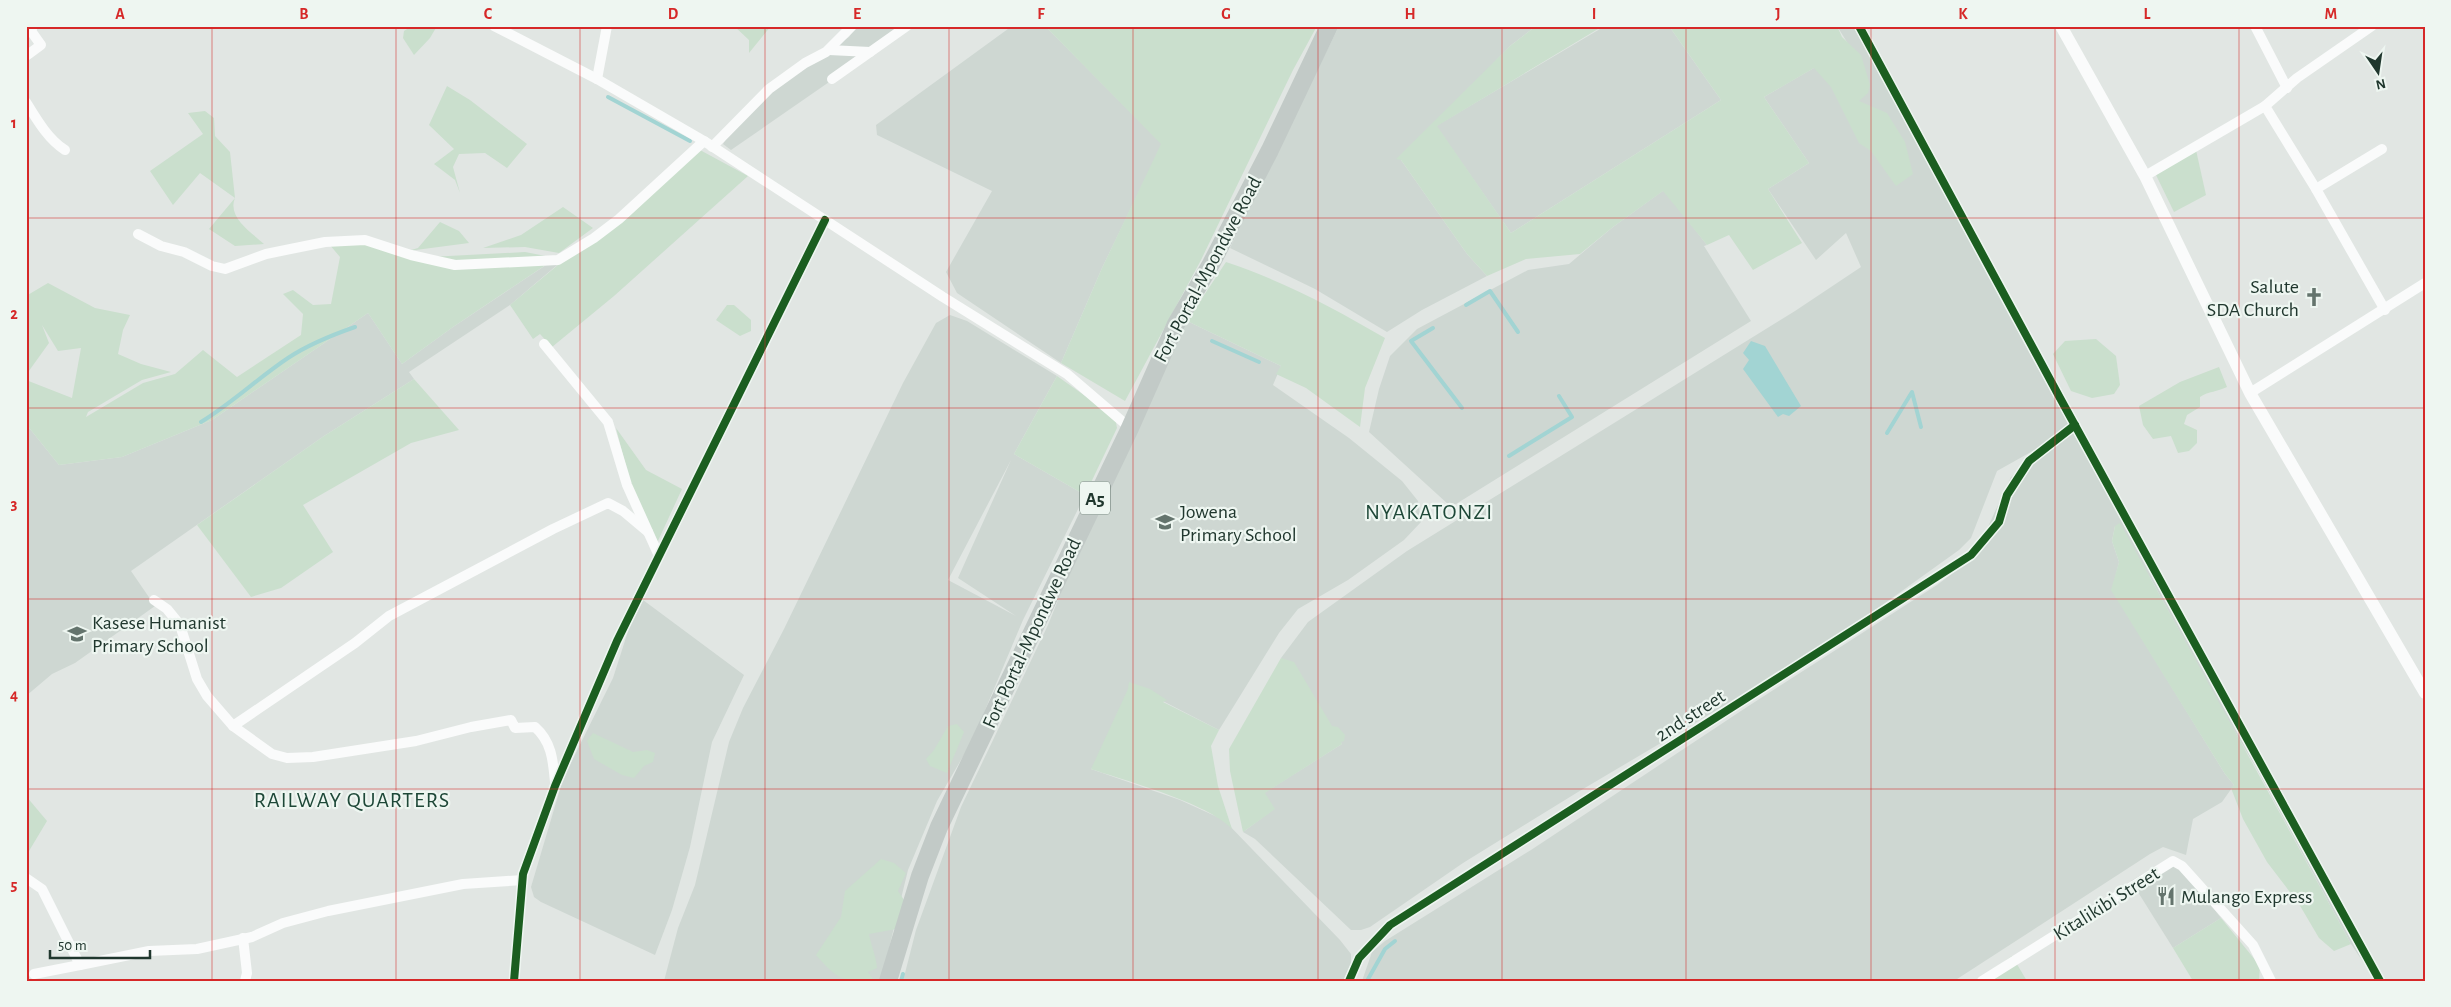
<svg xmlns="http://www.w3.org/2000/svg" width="2451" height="1007" font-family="'Alegreya Sans',sans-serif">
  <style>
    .built { fill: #ced7d2; fill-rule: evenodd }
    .green { fill: #cadfcd }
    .water { fill: #a2d4d3 }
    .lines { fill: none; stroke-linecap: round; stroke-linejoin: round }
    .stream { stroke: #a2d4d3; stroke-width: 4 }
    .minor { stroke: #fafbfb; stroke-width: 10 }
    .tertiary { stroke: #fafbfb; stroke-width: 12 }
    .trunk { stroke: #c2cac7; stroke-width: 18 }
    .cycleway-casing { stroke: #eef6f1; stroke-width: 11 }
    .cycleway { stroke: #1b5e20; stroke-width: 8 }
    .grid { fill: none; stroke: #d62828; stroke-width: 1; stroke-opacity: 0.55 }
    .labels { text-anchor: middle; stroke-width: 4.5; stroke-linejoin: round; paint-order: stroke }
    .shield { fill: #eef6f1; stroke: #5e7068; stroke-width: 1 }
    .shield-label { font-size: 19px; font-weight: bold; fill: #20372e }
    .street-label { font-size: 20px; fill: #20372e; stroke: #eef6f1 }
    .poi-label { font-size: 20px; fill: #20372e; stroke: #eef6f1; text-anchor: start }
    .quarter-label { font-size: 22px; letter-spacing: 1px; fill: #1e4838; stroke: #eef6f1 }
    .neatline { fill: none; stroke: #d62828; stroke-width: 2 }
    .grid-label { font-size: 16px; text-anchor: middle; font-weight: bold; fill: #d62828 }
  </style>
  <rect width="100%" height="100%" fill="#e1e6e3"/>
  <g class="built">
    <polygon points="857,26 910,26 731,150 723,144 734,126 771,87 849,37"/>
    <polygon points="1012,26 1045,26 1162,144 1102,268 1061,363 957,293 946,272 992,191 877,135 876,125"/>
    <polygon points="1339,26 1536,26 1510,46 1401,160 1467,254 1487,276 1422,310 1387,332 1315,289 1230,248"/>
    <polygon points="1605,26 1669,26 1721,100 1511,233 1436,126"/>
    <polygon points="1837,26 1858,26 2376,981 2351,944 2259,773 2220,706 2151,579 2115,526 2112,541 2119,562 2112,590 2225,774 2234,785 2222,802 2193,819 2186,855 2163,847 2150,854 1954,981 1362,981 1372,952 1385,941 1531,850 1750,705 1937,585 1974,557 2011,477 2052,440 1997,471 1971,538 1959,550 1867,616 1744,699 1720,708 1578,792 1463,863 1370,927 1361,930 1351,930 1255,839 1243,832 1274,809 1264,793 1342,744 1281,658 1308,622 1407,551 1795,311 1861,267 1846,233 1816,260 1768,189 1809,163 1764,97 1850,47"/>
    <polygon points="1664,190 1707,245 1704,246 1751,321 1456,504 1449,505 1369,432 1379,389 1390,356 1417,329 1528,270 1569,264 1613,227"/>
    <polygon points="573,247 563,260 510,305 409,372 414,379 324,436 131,571 155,606 75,663 52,674 26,696 26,424 59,465 122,457 212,420 368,313 402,364 453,327"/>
    <path d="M950,315L967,321L1057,376L1014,454L1085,495L1023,620L972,741L937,801L908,870L881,981H664L678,928L695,885L729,742L743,708L784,629L903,383L936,323ZM1011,460L958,578L1016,616L948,580Z"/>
    <polygon points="1187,321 1281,366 1273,385 1349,438 1402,481 1418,501 1421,522 1404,540 1348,580 1298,609 1279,633 1219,730 1157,698 1091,769 1180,800 1224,820 1340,940 1351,954 1351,966 1345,981 903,981 916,930 961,807 1048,625 1068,575"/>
    <polygon points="639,597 744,675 712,742 690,847 672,910 655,955 541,902 534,897 531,887 563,779 613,678"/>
    <polygon points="2165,861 2180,866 2221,918 2173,948 2131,881"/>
  </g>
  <g class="green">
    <polygon points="412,26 437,26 430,38 414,55 403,38 404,31"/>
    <polygon points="734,26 757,26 755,29 771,26 749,53 749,40"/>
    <polygon points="1045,26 1317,26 1293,70 1201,260 1125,401 1061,363 1102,268 1161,144"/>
    <polygon points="1536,26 1603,26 1437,126 1511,233 1721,100 1669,26 1837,26 1842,37 1861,55 1870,85 1868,93 1859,101 1887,113 1905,142 1913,174 1896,186 1871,151 1859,143 1831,87 1814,68 1764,97 1809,163 1768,189 1802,243 1753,270 1729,235 1707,245 1663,191 1613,227 1580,254 1526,259 1487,276 1467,254 1401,160 1396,159 1510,46"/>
    <polygon points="447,86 470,100 527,144 507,168 485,153 459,154 453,167 460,193 455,180 434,164 454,149 429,125"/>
    <path d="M205,111L214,118L215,136L230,152L235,198C227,217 251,232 264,244L235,246L209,229L235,198L200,173L173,205L150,171L203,134L188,113Z"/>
    <polygon points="700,150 748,176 614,296 552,347 540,334 533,339 510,305 674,168"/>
    <polygon points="2196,150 2206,195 2174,212 2156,175"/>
    <polygon points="563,207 593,228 559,253 525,247 483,248 521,235"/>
    <polygon points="440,222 459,231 469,243 408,251 418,248"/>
    <polygon points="329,244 366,245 410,258 525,252 556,258 453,327 402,364 368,313 212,420 122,457 59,465 26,424 26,380 72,398 81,348 58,351 42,325 49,343 26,375 26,296 48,283 95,308 130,315 123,330 118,354 141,364 171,372 142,380 88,412 86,417 143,383 175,374 203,350 237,377 301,335 303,314 283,294 293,290 313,305 331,304 340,257"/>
    <path d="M1226,262C1283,281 1334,308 1385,338L1365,388L1360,427L1306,388L1276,374L1281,366L1187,321Z"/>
    <polygon points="727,305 734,305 751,320 751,331 740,336 716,320"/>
    <polygon points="2096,339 2116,356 2120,385 2114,394 2092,398 2071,391 2053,354 2065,341"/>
    <path d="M2219,367L2227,387C2217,392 2209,391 2200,397V407L2187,415L2184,424L2197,430V443L2189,451L2178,453L2171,436L2153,439L2143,425L2139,406L2180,382Z"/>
    <polygon points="1057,376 1115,417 1117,428 1085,495 1014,454"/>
    <polygon points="414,379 459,430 411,443 303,505 333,552 281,588 251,597 197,525 324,436"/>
    <polygon points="616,428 646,470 682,489 657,543 630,482"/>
    <path d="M2120,523C2197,663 2275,803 2351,944L2334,951L2319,938L2299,904L2267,862L2243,819L2231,788L2234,785L2225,774L2111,590L2119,562L2112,541L2115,526Z"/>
    <polygon points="1281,658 1294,662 1332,726 1338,727 1345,735 1344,741 1341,742 1342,744 1265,793 1275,809 1243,832 1230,771 1229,749"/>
    <path d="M1129,682L1150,689L1167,700L1163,702L1219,730L1211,746L1218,786L1232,829C1208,803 1126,781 1091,769L1128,689Z"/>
    <polygon points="957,724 964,732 947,773 930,766 926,759 934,750 948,726"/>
    <polygon points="593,733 633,752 647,750 655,753 653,762 644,766 634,778 622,775 594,759 587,741"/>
    <polygon points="26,796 47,821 26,856"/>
    <path d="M881,859L894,863L906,873L898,891L904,900L896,929L869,934C871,946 876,955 877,968L868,972L874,981C841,981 838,980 816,955L841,917L845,891Z"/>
    <polygon points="2221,918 2260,966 2259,981 2193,981 2173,948"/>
    <polygon points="2012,956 2027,981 1977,981"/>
  </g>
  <polygon class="water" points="1751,341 1765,346 1801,406 1789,416 1783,414 1778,417 1743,369 1749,360 1743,353"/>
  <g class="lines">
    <g class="stream">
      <polyline points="608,97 690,141"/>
      <polyline points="1466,305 1490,291 1518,332"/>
      <polyline points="1433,328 1411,341 1462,408"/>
      <polyline points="1212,341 1259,362"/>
      <path d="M201,422C232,403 258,378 288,358C309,344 332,335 355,327"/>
      <polyline points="1887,433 1912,392 1921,427"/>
      <polyline points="1509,456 1572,417 1559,396"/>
      <polyline points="901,981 903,974"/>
      <polyline points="1367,981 1385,949 1395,941"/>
    </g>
    <g class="minor">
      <polyline points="494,26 597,79 704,141 943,297 1067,374 1130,428"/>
      <polyline points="1859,26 2060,398 2380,981"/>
      <polyline points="2255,26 2287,88"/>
      <polyline points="829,50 870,52"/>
      <polyline points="26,56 41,45 31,31 33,26"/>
      <polyline points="597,79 607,26"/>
      <polyline points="832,79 907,26"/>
      <path d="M26,102C37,120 48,139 65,150"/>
      <polyline points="2265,106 2316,189 2385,310"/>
      <polyline points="712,147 769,89 805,63 826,52 852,26"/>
      <polyline points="2145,176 2265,106 2297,78 2372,26"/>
      <polyline points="2316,189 2382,149"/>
      <polyline points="138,234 161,246 184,252 212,266 225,269 266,254 325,242 365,240 411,255 455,265 558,260 594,238 619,219 704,141"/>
      <polyline points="544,344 608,422 627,485 659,556"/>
      <polyline points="2250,393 2425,283"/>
      <path d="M154,600L167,609L180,625L197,679L207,696L233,726L272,754L287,758L313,757L416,741L471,727L511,720L515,728L535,727C552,742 553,761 555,782"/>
      <polyline points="233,726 355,643 389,616 553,529 608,503 623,511 648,532"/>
      <polyline points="26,878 42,889 80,965 149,951 197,949 252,937 283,923 328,911 463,884 523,880"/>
      <polyline points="243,938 247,973 245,981"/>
      <polyline points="34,974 80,965"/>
      <polyline points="514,981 523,874 555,786 617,641 825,220"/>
      <polyline points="1349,981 1359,958 1390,925 1971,555 1999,522 2007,495 2029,461 2075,425"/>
      <polyline points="1982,981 2173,861 2182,866 2253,945 2271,981"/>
    </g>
    <polyline class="tertiary" points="2061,26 2145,176 2250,393 2425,693"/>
    <polyline class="trunk" points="888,981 920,876 939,827 1130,428 1176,324 1211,264 1270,150 1329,26"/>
    <g class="cycleway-casing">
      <g id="cycleway">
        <polyline points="1859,26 2060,398 2380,981"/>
        <polyline points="514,981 523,874 555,786 617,641 825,220"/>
        <polyline points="1349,981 1359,958 1390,925 1971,555 1999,522 2007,495 2029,461 2075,425"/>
      </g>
    </g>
    <use href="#cycleway" class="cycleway"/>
  </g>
  <path class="grid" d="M212,26V981M396,26V981M580,26V981M765,26V981M949,26V981M1133,26V981M1318,26V981M1502,26V981M1686,26V981M1871,26V981M2055,26V981M2239,26V981M26,218H2425M26,408H2425M26,599H2425M26,789H2425"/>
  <defs>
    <g id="church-bare" transform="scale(1.5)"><path d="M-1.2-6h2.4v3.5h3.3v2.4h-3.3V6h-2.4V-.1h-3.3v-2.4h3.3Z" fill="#64746d" stroke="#eef6f1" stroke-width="2.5" paint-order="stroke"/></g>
    <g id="school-bare" transform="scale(1.5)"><path d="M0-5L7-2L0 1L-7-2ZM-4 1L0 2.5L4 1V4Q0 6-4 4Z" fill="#64746d" stroke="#eef6f1" stroke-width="2.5" paint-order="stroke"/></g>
    <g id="restaurant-bare" transform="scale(1.5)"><path d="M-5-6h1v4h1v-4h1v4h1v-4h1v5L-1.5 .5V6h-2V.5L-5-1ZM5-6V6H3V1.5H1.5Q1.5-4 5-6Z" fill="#64746d" stroke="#eef6f1" stroke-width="2.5" paint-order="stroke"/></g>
  </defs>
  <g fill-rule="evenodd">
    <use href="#church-bare" x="2314" y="297"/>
    <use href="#school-bare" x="1165" y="522"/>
    <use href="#school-bare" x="77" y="634"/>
    <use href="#restaurant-bare" x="2166" y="896"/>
  </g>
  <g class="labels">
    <rect class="shield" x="1080" y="481.5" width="30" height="33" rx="4"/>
    <g class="shield-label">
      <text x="1095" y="505">A5</text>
    </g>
    <g class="street-label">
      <text transform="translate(1207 269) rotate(-62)" y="7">Fort Portal-Mpondwe Road</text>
      <text transform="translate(1031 633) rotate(-65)" y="7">Fort Portal-Mpondwe Road</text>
      <text transform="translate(1690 715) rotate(-33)" y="7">2nd street</text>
      <text transform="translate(2106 903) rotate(-32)" y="7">Kitalikibi Street</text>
    </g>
    <g class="poi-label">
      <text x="2299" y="293" text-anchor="end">Salute<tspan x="2299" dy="23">SDA Church</tspan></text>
      <text x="1180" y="518">Jowena<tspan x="1180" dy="23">Primary School</tspan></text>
      <text x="92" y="629">Kasese Humanist<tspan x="92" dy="23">Primary School</tspan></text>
      <text x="2181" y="903">Mulango Express</text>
    </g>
    <g class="quarter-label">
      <text x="1429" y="519">NYAKATONZI</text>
      <text x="352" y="807">RAILWAY QUARTERS</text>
    </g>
  </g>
  <rect width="2451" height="1007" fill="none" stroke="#eef6f1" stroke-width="55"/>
  <g transform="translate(2378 72) rotate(167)" stroke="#eef6f1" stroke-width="4" paint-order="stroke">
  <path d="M0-4L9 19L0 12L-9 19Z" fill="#20372e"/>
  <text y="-8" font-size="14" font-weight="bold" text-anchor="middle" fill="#20372e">N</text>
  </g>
  <path d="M50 950v8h100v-8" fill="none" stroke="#20372e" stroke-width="2.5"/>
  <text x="58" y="950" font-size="15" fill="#20372e" stroke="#eef6f1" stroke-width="4" paint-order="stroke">50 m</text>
  <rect x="28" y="28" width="2396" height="952" class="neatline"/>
  <g class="grid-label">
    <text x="120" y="19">A</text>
    <text x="304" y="19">B</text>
    <text x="488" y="19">C</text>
    <text x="673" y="19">D</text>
    <text x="857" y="19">E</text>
    <text x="1041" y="19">F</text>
    <text x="1226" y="19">G</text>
    <text x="1410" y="19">H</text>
    <text x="1594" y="19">I</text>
    <text x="1778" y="19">J</text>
    <text x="1963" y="19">K</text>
    <text x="2147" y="19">L</text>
    <text x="2331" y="19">M</text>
    <text x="14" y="128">1</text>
    <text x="14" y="319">2</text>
    <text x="14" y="509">3</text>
    <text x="14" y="700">4</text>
    <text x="14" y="890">5</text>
  </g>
</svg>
